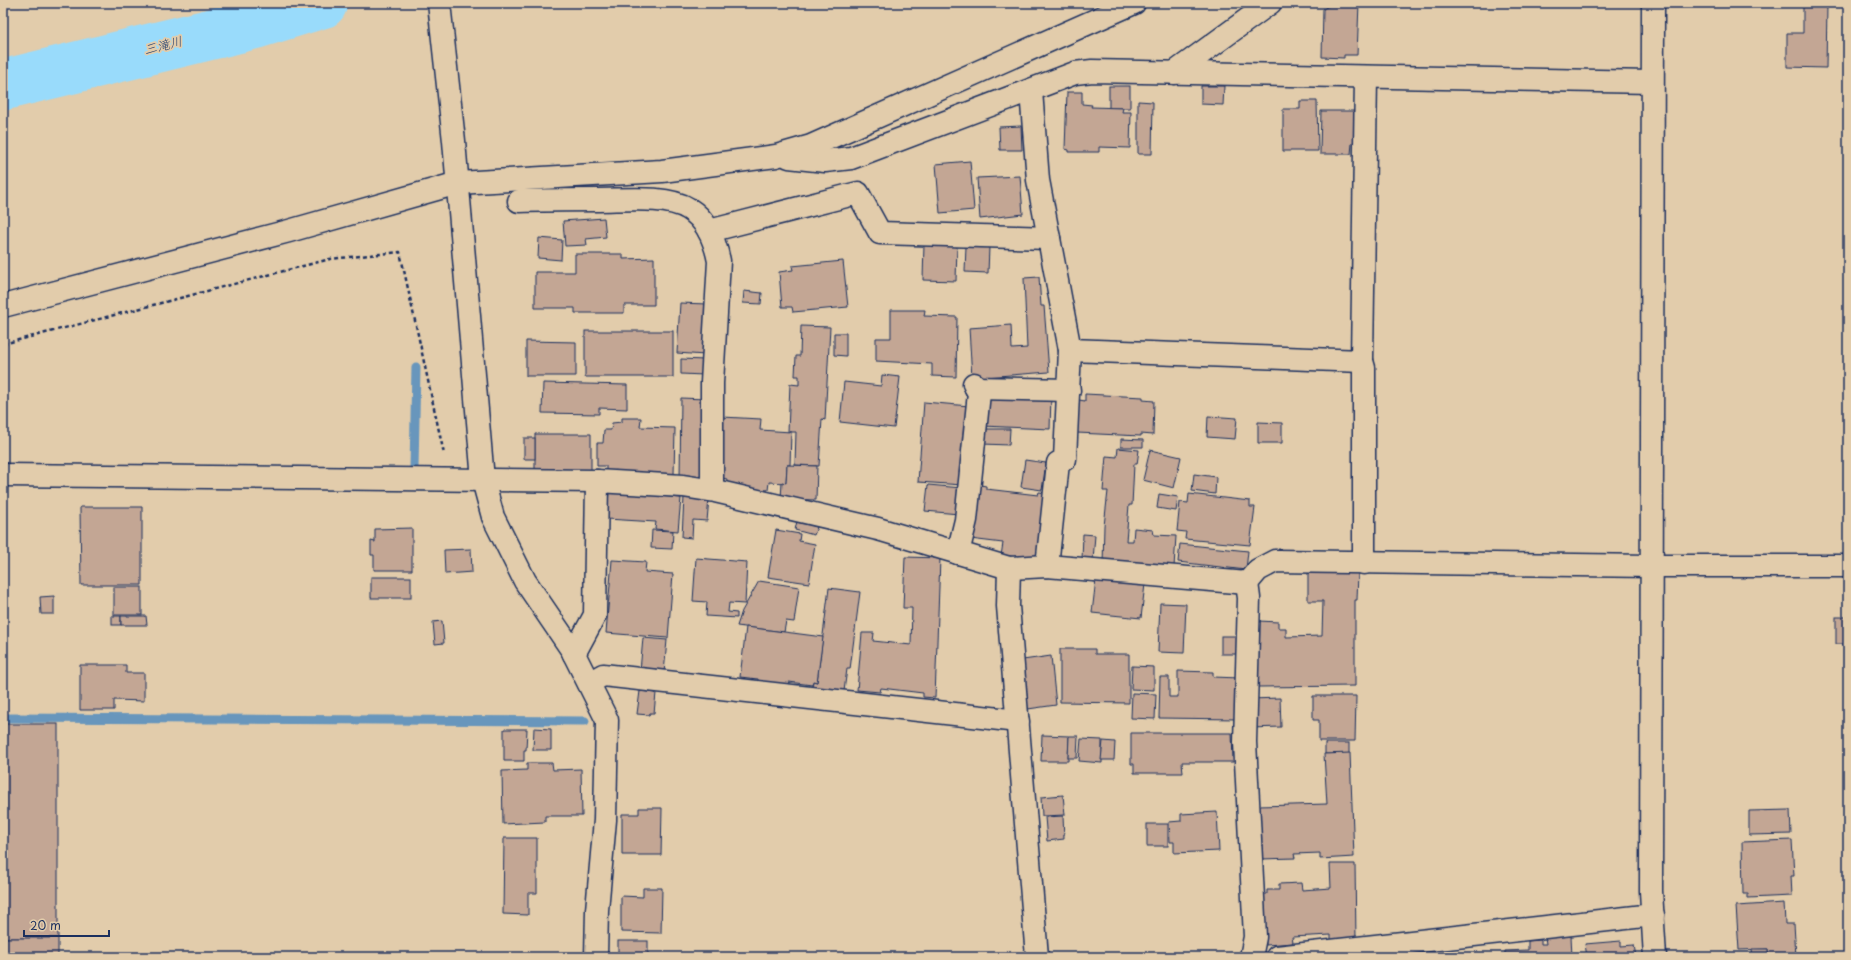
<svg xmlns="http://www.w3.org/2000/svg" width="1851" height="960" font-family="'Playpen Sans','Klee One',sans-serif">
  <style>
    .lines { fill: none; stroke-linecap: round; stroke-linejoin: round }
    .stream { stroke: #6796bc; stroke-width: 9 }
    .river { stroke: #99dbfb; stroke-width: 51 }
    .building { fill: #c3a694; stroke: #1b2f5e }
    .minor-casing { stroke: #1b2f5e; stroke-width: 25 }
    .path { stroke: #1b2f5e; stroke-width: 2.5; stroke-dasharray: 4 3; stroke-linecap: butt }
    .minor { stroke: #e2ccab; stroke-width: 22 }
    .labels { text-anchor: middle; stroke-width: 3.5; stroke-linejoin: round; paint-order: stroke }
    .water-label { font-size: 13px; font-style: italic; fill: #28406e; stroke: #e2ccab }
  </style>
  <rect width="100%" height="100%" fill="#e2ccab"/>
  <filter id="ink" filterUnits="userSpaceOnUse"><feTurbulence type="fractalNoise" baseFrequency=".025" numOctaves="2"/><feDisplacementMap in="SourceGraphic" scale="8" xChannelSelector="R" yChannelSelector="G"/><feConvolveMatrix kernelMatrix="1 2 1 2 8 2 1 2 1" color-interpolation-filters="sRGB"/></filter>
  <g filter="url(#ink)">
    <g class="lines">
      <g class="stream">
        <polyline points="414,468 416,367"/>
        <polyline points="3,718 585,721"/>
      </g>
      <polyline class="river" points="3,85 257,23 322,3"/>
    </g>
    <g class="building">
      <polygon points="1334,3 1359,3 1357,55 1344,55 1344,58 1322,57 1323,9"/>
      <polygon points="1803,5 1827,5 1826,68 1787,67 1787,33 1803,33"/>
      <rect x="1109" y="86" width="21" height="22"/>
      <polygon points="1201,86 1224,86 1223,105 1201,104"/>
      <polygon points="1067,92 1082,92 1082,104 1092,105 1091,107 1123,108 1122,112 1131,112 1130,148 1099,147 1099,152 1069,152 1069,150 1065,149"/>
      <polygon points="1138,101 1153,102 1152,154 1138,154"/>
      <polygon points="1300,101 1317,101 1318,151 1283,151 1283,109 1300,109"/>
      <polygon points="1321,111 1355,111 1354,143 1352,143 1351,154 1320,154"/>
      <polygon points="1021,126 1022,150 1000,150 999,127"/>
      <polygon points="970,161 974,210 940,213 936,164"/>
      <polygon points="1020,176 1023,214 980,219 977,178"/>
      <polygon points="604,218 606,237 586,239 587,245 565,246 563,221"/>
      <polygon points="539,238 562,240 561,260 538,258"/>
      <polygon points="924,244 957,245 956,281 923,280"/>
      <polygon points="966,246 989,247 988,273 965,272"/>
      <polygon points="575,254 623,254 623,259 654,258 654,305 624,305 624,313 575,313 575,308 535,308 535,272 575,272"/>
      <polygon points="843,261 848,307 793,312 792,307 782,307 779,272 793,270 792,266"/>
      <polygon points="1039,277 1041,306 1044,306 1049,372 972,378 969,328 1011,325 1012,349 1027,348 1024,278"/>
      <polygon points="744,291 762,293 761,304 743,303"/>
      <polygon points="680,303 707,304 705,355 677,353"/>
      <polygon points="891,310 925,310 924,316 957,317 956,377 932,376 932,364 876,361 876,338 891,338"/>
      <polygon points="801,326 830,327 825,420 822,419 819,466 795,465 796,432 788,432 790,384 799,385 799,376 795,376 796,356 800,356"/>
      <rect x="585" y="331" width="88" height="46"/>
      <polygon points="834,333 846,333 846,356 834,355"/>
      <polygon points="526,341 576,342 576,376 526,376"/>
      <polygon points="681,359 704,360 704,375 681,374"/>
      <polygon points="882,375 900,377 894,428 840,422 844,382 881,386"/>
      <polygon points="543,383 627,385 627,409 599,408 599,414 542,413"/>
      <polygon points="985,393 1051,395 1050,429 983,426"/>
      <polygon points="1085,394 1143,397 1143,400 1154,401 1153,435 1141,434 1141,436 1077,433 1079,400 1085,401"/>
      <polygon points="681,398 705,399 704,479 680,479"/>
      <polygon points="924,402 969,406 963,485 918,482"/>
      <polygon points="1208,416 1237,418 1235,439 1207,437"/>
      <polygon points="722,417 761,419 760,430 791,432 790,465 787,465 786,483 769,482 768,490 737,488 737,484 726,483 727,479 722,478"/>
      <polygon points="622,418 641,418 640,427 675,428 674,474 606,473 606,466 597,466 597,443 603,443 604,430 611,430 612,423 622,422"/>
      <polygon points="1258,422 1282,423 1282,443 1258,443"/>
      <polygon points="983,429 1010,429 1009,445 983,444"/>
      <polygon points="535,434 591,434 591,470 535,469"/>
      <rect x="524" y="438" width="11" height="21"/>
      <polygon points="1121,439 1143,440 1143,447 1121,447"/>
      <polygon points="1118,448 1139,450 1137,464 1134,464 1132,505 1129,505 1126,541 1133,541 1134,528 1153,530 1154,535 1176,536 1174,567 1103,564 1104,526 1108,491 1103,491 1106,456 1117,457"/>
      <polygon points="1150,450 1181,457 1174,488 1143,480"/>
      <polygon points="1025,460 1046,463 1042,490 1021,487"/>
      <polygon points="787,465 817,466 816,500 781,499 782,482 786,483"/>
      <polygon points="1194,474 1216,477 1215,494 1192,491"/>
      <polygon points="975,484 986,486 986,489 1038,495 1039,492 1047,493 1043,506 1036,560 1001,556 1003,543 970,539"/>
      <polygon points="928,485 962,488 959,514 925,511"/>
      <polygon points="609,491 681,498 678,531 655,529 656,522 607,519"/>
      <polygon points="1159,494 1178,497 1176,511 1157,508"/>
      <polygon points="1189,494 1250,501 1250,507 1255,507 1250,545 1185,539 1186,532 1177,531 1180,502 1188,503"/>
      <polygon points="684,497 709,498 707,521 693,520 692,538 682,537"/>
      <polygon points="80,507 142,507 142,585 81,585"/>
      <polygon points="797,521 817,527 814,535 795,530"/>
      <polygon points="412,528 412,570 374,570 374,555 371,555 371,541 375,542 375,529"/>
      <polygon points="652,530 673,531 672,549 651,548"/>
      <polygon points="776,530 800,534 799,541 815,544 809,583 768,577"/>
      <polygon points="1083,534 1095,535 1093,560 1082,560"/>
      <polygon points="1180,544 1248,551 1246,570 1178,562"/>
      <polygon points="471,549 472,572 445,574 444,550"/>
      <polygon points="905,557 940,558 935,698 923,697 923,693 881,688 880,692 857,690 862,633 874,633 873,641 911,645 912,608 903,608"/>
      <polygon points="696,558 747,562 745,604 729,603 728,612 737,613 737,618 706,616 707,602 693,601"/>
      <polygon points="612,560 646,562 645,572 673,574 668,638 606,633"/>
      <polygon points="1308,572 1358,572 1357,600 1355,600 1355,686 1257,687 1259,621 1278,622 1278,628 1286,628 1286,637 1322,636 1323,601 1308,601"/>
      <rect x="371" y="577" width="40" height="21"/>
      <polygon points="1096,579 1145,584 1141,618 1092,613"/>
      <polygon points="759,581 799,587 794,622 786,621 784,632 737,626 742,611"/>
      <rect x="114" y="587" width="28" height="28"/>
      <polygon points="829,588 860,592 850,669 847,669 844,691 812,687 813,681 817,682"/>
      <polygon points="54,596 54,614 41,614 40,597"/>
      <polygon points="1160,603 1186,604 1184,653 1158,652"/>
      <rect x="112" y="616" width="9" height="9"/>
      <polygon points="121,616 146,616 147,625 121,625"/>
      <rect x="1836" y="617" width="12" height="27"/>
      <polygon points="442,621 444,643 435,644 433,622"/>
      <polygon points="746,627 823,637 817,682 813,681 812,685 789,682 788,686 758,682 758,679 740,677"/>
      <rect x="1221" y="636" width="18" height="18"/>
      <polygon points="643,638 667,640 664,673 640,671"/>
      <polygon points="1060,649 1095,649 1095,654 1129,654 1129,703 1060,702"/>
      <polygon points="1051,656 1056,705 1028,709 1023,660"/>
      <polygon points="80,665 126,665 126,673 144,673 144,701 114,700 114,710 80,710"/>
      <polygon points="1132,666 1154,667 1154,690 1131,689"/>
      <polygon points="1178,671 1213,672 1213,677 1240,678 1238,719 1159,718 1160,677 1169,677 1169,697 1178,697"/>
      <polygon points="640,691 656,693 654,713 650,713 649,715 637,714"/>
      <polygon points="1132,693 1156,694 1155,719 1131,718"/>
      <polygon points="1313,696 1356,696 1355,741 1319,741 1319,720 1313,720"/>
      <polygon points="1280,698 1281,727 1251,728 1250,699"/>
      <rect x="3" y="724" width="55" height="214"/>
      <polygon points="534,728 551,729 551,750 533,750"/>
      <polygon points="504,729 527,729 526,750 524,750 524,761 504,761"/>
      <polygon points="1131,733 1232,733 1233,762 1182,762 1183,773 1134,773 1134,764 1131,764"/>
      <polygon points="1042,735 1069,736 1068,761 1041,761"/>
      <polygon points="1069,736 1078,736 1077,758 1068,758"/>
      <polygon points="1081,739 1102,740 1102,763 1079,761"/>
      <polygon points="1103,741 1115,742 1114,760 1101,760"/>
      <rect x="1325" y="743" width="24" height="11"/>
      <polygon points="1350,753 1354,857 1320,859 1320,853 1294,854 1295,858 1261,859 1259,806 1327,804 1324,754"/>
      <polygon points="527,763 552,763 553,770 581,769 582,816 545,816 545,822 503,824 502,771 527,770"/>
      <polygon points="1063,795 1065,815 1042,816 1041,797"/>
      <polygon points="639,808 662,808 661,855 622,855 622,814 639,814"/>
      <polygon points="1790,810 1791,834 1749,835 1749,811"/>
      <polygon points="1217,812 1219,851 1174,853 1174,842 1170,842 1169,822 1181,821 1181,814"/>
      <polygon points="1063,816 1064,839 1047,841 1045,817"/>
      <rect x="1147" y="824" width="21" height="22"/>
      <polygon points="504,838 537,838 537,893 528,893 528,915 503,914"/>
      <polygon points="1792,840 1794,876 1791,876 1792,896 1748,898 1748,894 1743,894 1742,842"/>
      <polygon points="1330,864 1355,864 1356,941 1331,941 1331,935 1292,937 1293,943 1266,945 1263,894 1267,894 1267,890 1279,890 1279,884 1301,883 1302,890 1331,888"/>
      <polygon points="643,888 662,888 661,933 621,932 621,896 643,897"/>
      <polygon points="1784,903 1785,924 1794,924 1796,957 1768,957 1768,949 1739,950 1736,906"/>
      <polygon points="1571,936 1572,957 1505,957 1505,951 1528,950 1528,941 1541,940 1541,944 1546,944 1545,937"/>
      <rect x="3" y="938" width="55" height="19"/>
      <rect x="618" y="941" width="30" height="15"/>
      <polygon points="1621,941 1621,946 1634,945 1636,957 1587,957 1585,944"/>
      <polygon points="1752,949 1768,949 1768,957 1753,957"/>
      <polygon points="1412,950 1413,957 1374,957"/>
    </g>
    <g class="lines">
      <g class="minor-casing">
        <g id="minor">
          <polyline points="439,3 454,141 483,480 493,517 525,581 572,650 607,720 605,820 597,910 596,957"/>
          <polyline points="1653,3 1651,891 1655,957"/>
          <polyline points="1174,73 1270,3"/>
          <polyline points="1031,91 1038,180 1070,350 1065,459 1058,463 1047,566"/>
          <polyline points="789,157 825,161 851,158 1075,73 1092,71 1651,82"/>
          <path d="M519,201C545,200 572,200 599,200C624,200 667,195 689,209C707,220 715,241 719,261L712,383V490"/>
          <polyline points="709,231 858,193 880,233 1049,238"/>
          <polyline points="3,306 289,231 458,183 662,171 776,156 811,146 1134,3"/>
          <polyline points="1070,350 1362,361"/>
          <polyline points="976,388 1069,390"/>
          <polyline points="3,475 597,481 683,486 715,491 878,529 1009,568 1047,566 1247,583 1258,570 1275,561 1651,566 1848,566"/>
          <polyline points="958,553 966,520 979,393 974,384"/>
          <polyline points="1364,563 1364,368 1362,361 1366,77"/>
          <polyline points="1009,568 1008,606 1037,957"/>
          <polyline points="1247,583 1249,598 1245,742 1255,937 1251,957"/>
          <polyline points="574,654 595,615 597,481"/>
          <polyline points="589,683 603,675 1018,721"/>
          <polyline points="1277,957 1653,915"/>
        </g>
      </g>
      <polyline class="path" points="3,344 330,259 400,252 444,454"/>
      <use href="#minor" class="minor"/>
    </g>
  </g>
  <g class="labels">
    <g class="water-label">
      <text transform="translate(163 45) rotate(-14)" y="5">三滝川</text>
    </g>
  </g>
  <rect width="1851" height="960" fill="none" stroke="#e2ccab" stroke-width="16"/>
  <rect x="8" y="8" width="1835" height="944" fill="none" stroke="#1b2f5e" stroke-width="1.5" filter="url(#ink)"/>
  <path d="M24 930v6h85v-6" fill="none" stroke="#1b2f5e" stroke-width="2"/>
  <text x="30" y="930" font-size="12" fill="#1b2f5e" stroke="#e2ccab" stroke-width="3" paint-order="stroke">20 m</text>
</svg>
